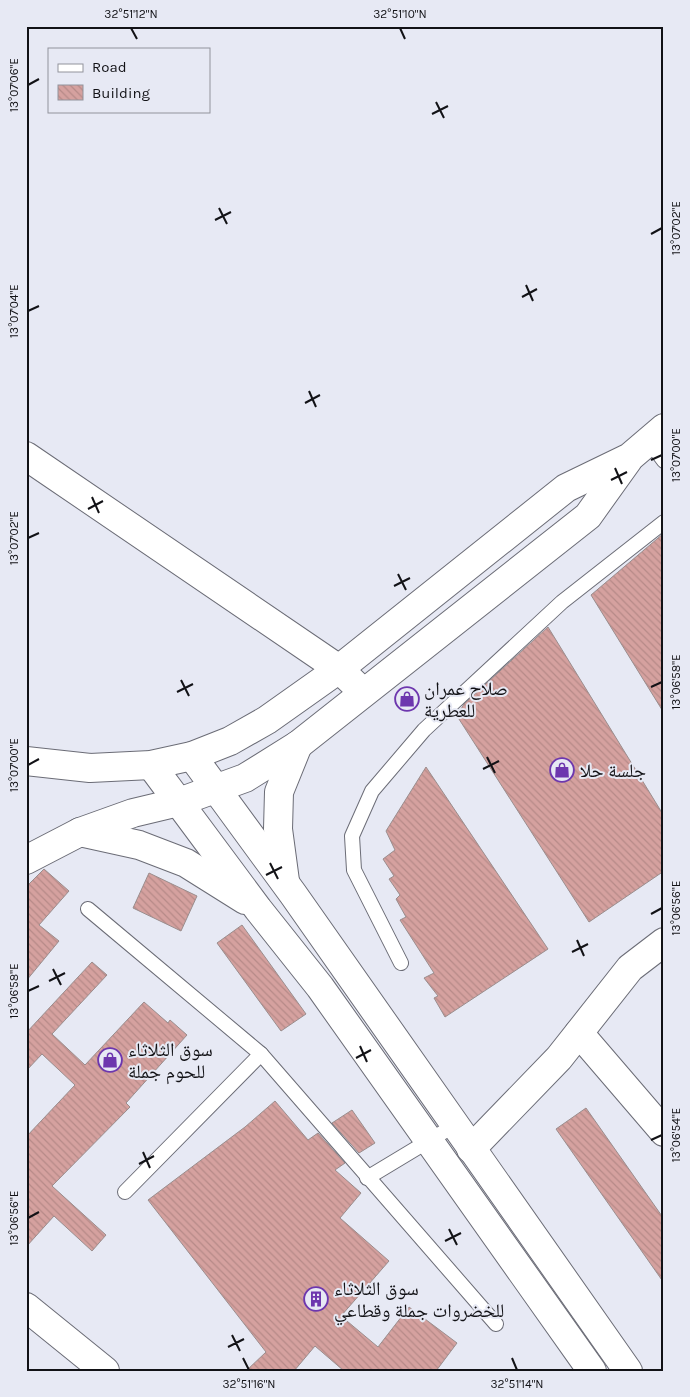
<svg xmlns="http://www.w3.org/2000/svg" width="690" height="1397" font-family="Karla,'Noto Naskh Arabic',sans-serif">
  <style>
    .building { fill: url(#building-back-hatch); stroke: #9a8d8d }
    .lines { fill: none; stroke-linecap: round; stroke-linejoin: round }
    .lane-casing { stroke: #6b6c76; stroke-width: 16 }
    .street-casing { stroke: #6b6c76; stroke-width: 30 }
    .secondary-casing { stroke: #6b6c76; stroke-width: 30 }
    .highway-casing { stroke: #6b6c76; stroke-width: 30 }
    .lane { stroke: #fff; stroke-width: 14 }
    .street { stroke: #fff; stroke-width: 28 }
    .secondary { stroke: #fff; stroke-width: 28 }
    .highway { stroke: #fff; stroke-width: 28 }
    .ticks { fill: none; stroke: #121216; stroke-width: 2 }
    .labels { text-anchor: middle; stroke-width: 4; stroke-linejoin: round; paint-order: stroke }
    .poi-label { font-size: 19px; fill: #121216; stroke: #e7e9f4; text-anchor: start }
    .neatline { fill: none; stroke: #121216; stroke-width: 2 }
    .ticks-label { font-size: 12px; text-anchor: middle; fill: #121216 }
  </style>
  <defs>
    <pattern id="building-back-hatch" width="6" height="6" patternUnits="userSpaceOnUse" patternTransform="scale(1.25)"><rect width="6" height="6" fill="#d5a19f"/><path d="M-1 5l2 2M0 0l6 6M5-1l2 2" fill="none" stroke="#b68a88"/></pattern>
  </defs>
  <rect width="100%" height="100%" fill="#e7e9f4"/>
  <g class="building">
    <polygon points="664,533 664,713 591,595"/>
    <polygon points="548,627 664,816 664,871 589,922 457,716 464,704"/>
    <polygon points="426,767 548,949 445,1017 434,998 438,996 424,978 434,973 400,920 406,917 396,899 400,895 389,879 394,876 383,859 395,850 386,831"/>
    <polygon points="44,869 69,891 39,925 59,941 26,981 26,887"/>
    <polygon points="149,873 197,896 181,931 133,908"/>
    <polygon points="242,925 306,1014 281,1031 217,943"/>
    <polygon points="92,962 107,975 52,1034 85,1065 144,1002 168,1023 170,1020 187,1035 126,1103 130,1107 52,1186 106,1235 92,1251 54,1216 26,1247 26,1137 75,1085 42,1054 26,1071 26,1033"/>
    <polygon points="275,1101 308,1140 318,1133 345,1163 335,1170 361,1193 340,1218 389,1261 341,1316 378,1347 409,1307 457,1343 436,1371 344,1371 315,1346 294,1371 246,1371 266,1352 148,1200 245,1127"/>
    <polygon points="586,1108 664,1219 664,1283 556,1129"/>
    <polygon points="352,1110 375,1143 359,1153 332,1123"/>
  </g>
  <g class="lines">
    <g class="lane-casing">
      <g id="lane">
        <polyline points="649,441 664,461"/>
        <polyline points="88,909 261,1054 496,1324"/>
        <polyline points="401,963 354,870 352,836 372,791 424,730 562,602 664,522"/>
        <polyline points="367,1178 455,1125"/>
        <polyline points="125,1192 261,1054"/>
      </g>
    </g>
    <g class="street-casing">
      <g id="street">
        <polyline points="26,456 339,669 363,692"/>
        <polyline points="579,1033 664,1132"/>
        <polyline points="471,1149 559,1058 630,968 664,942"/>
      </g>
    </g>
    <g class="secondary-casing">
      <g id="secondary">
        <polyline points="192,756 293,894 628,1371"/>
        <polyline points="26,761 90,768 151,765 192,756 230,741 267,720 339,669 566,488 630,457 664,428"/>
        <polyline points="151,765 258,909 320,987 592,1371"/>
        <polyline points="80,832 139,845 186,863 245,900"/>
        <polyline points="26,860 80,832 133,813 179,802 245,778 298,745 588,516 628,460"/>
        <polyline points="285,881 278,829 279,792 298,745"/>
      </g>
    </g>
    <g class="highway-casing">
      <polyline id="highway" points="26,1307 105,1371"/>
    </g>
    <use href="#lane" class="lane"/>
    <use href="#street" class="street"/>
    <use href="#secondary" class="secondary"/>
    <use href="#highway" class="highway"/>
  </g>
  <path class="ticks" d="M131,28L137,39M400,28L405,39M28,85L39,79M436,102L444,118M432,114L448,106M219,208L227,224M215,220L231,212M651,234L662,228M526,285L533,301M522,297L537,289M28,311L39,306M309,391L316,407M305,403L320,395M651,460L662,455M615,468L622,484M611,480L627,472M92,497L99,513M88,509L103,501M28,538L39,533M398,574L406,590M394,586L410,578M181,680L189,696M651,687L662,682M177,692L193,684M487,757L495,773M28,765L39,759M483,769L499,761M270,863L278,879M266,875L282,867M651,914L662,908M577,940L584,956M572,952L588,944M53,969L61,985M49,981L65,973M28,991L39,986M360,1046L367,1062M356,1058L371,1050M651,1140L662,1135M143,1152L150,1168M139,1164L154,1156M28,1218L39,1212M449,1229L457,1245M445,1241L461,1233M232,1335L240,1351M228,1347L244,1339M243,1358L249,1370M512,1358L517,1370"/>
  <defs>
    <g id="shop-ring" transform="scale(1.25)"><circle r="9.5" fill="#e7e9f4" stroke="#6d37ae" stroke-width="1.5"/><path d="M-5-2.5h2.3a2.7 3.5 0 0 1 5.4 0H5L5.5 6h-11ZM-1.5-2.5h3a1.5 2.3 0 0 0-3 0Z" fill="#6d37ae"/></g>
    <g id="building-ring" transform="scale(1.25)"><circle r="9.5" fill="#e7e9f4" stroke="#6d37ae" stroke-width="1.5"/><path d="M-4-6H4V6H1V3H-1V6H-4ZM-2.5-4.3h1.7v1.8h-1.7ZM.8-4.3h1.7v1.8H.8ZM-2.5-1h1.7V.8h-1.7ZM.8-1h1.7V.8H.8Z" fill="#6d37ae"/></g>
  </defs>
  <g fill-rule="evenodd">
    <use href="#shop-ring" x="407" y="699"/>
    <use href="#shop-ring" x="562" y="770"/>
    <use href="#shop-ring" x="110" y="1060"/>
    <use href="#building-ring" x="316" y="1299"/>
  </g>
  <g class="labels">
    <g class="poi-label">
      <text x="424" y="695">صلاح عمران<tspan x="424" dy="22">للعطرية</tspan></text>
      <text x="580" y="777">جلسة حلا</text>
      <text x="128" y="1056">سوق الثلاثاء<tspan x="128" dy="22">للحوم جملة</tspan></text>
      <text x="334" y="1295">سوق الثلاثاء<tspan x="334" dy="22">للخضروات جملة وقطاعي</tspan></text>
    </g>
  </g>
  <rect width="690" height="1397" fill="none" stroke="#e7e9f4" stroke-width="55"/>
  <rect x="48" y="48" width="162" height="65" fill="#e7e9f4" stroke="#92939b"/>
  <rect x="58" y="64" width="25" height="8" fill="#ffffff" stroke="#92939b"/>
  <text x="92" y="72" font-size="15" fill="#121216">Road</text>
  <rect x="58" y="85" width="25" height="15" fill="url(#building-back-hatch)" stroke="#92939b"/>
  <text x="92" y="98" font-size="15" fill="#121216">Building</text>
  <rect x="28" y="28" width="634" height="1342" class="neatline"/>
  <g class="ticks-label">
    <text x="131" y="18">32°51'12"N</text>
    <text x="400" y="18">32°51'10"N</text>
    <text transform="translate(14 85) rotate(-90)" y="4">13°07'06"E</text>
    <text transform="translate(676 228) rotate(-90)" y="4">13°07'02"E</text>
    <text transform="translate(14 311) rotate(-90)" y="4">13°07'04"E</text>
    <text transform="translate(676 455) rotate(-90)" y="4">13°07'00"E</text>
    <text transform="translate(14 538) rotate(-90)" y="4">13°07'02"E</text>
    <text transform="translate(676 682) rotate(-90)" y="4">13°06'58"E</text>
    <text transform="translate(14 765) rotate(-90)" y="4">13°07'00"E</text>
    <text transform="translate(676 908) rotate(-90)" y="4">13°06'56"E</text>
    <text transform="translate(14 991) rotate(-90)" y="4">13°06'58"E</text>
    <text transform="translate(676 1135) rotate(-90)" y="4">13°06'54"E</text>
    <text transform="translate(14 1218) rotate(-90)" y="4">13°06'56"E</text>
    <text x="249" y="1388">32°51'16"N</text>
    <text x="517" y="1388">32°51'14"N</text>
  </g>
</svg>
